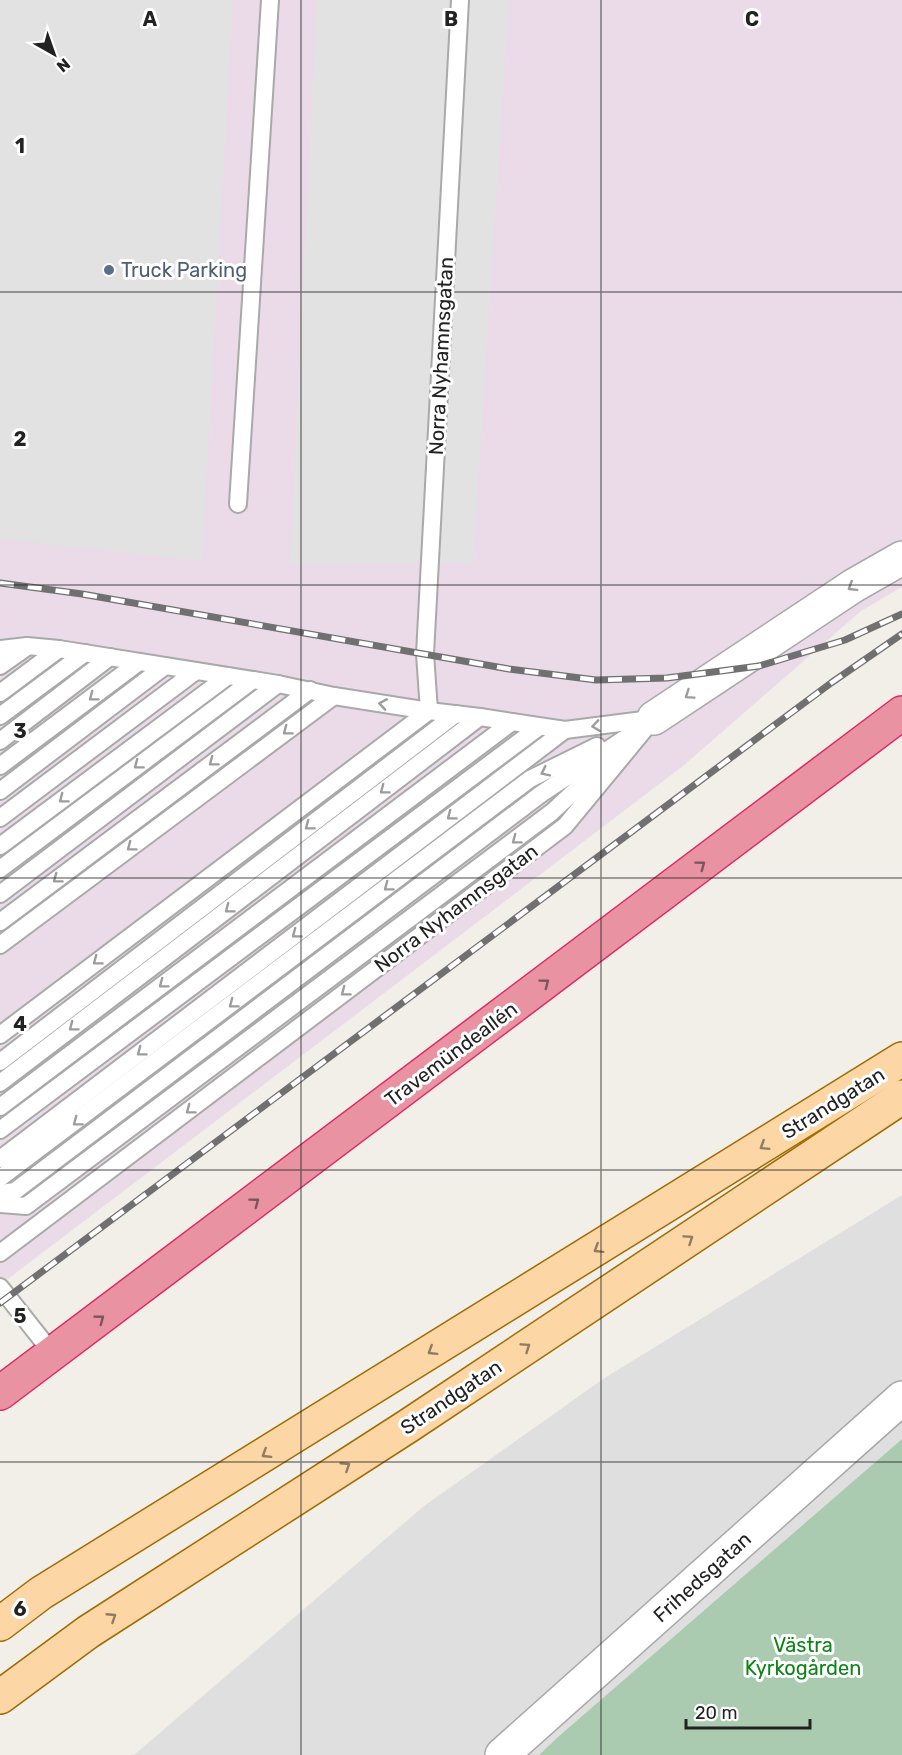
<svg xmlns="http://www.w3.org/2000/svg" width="902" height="1755" font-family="Rubik,sans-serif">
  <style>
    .residential { fill: #e0dfdf }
    .industrial { fill: #ebdbe8 }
    .cemetery { fill: #aacbaf }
    .parking { fill: #e2e2e2 }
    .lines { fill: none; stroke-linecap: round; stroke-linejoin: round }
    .lane-casing { stroke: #a9a9a9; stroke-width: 20 }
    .street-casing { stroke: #a9a9a9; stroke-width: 36 }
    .primary-casing { stroke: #a06b00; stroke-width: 36 }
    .highway-casing { stroke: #dc2a67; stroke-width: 36 }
    .lane { stroke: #fff; stroke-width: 16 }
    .street { stroke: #fff; stroke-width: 33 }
    .primary { stroke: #fcd6a4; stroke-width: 33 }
    .highway { stroke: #e892a2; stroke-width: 33 }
    .rail-casing { stroke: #707070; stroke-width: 7 }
    .rail { stroke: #fff; stroke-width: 4.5; stroke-dasharray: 14; stroke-linecap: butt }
    .oneway { stroke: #9c9c9c }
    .oneway2 { stroke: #7b545c }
    .oneway3 { stroke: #8f7c63 }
    .grid { fill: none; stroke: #222; stroke-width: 1.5; stroke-opacity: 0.55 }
    .service-dot { fill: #5c6f8a; stroke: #fff; stroke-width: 2 }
    .labels { text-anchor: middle; stroke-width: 6; stroke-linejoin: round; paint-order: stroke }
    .service-label { font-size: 20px; fill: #4e5e75; stroke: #fff; text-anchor: start }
    .street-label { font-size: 20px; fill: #222; stroke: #fff }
    .park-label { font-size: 20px; fill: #0c8416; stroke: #fff }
    .grid-label { font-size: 20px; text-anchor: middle; font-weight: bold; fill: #222; stroke: #fff; stroke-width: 6; stroke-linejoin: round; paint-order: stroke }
  </style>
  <rect width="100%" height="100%" fill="#f2efe9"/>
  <polygon class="residential" points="902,1195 902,1439 539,1755 134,1755 424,1506 603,1379"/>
  <polygon class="industrial" points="0,0 902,0 902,587 861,611 683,766 0,1285"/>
  <polygon class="cemetery" points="902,1439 902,1755 539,1755 558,1737"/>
  <g class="parking">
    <polygon points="0,0 233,0 202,561 0,539"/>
    <polygon points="317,0 509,0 473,562 290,564"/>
  </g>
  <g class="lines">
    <g class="lane-casing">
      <g id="lane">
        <polyline points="238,504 270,0"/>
        <polyline points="0,649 27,646 59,649 278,684 334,696 429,711 480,717 565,730 651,719"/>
        <polyline points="0,666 27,647"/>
        <polyline points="0,693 59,649"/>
        <polyline points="0,716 85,653"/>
        <polyline points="0,741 110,657"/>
        <polyline points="0,766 139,662"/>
        <polyline points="0,791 165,666"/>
        <polyline points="0,818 196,671"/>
        <polyline points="0,846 228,676"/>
        <polyline points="0,869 253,680"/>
        <polyline points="0,894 278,684"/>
        <polyline points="0,922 310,690"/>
        <polyline points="0,945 334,696"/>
        <polyline points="0,1035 429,711 425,654 460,0"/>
        <polyline points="0,1062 456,714"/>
        <polyline points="0,1083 480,717"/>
        <polyline points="0,1107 512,722"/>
        <polyline points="0,1130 539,727"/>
        <polyline points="0,1159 565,730"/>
        <polyline points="0,1178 530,779 597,746"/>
        <polyline points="0,1193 15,1191 541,794 639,729"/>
        <polyline points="0,1204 26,1206 552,812 607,761"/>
        <polyline points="0,1253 565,826 654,718"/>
        <polyline points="0,1287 53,1354"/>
      </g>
    </g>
    <g class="street-casing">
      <g id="street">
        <polyline points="654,718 853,586 902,558"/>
        <polyline points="502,1755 902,1398"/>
      </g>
    </g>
    <g class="primary-casing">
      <g id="primary">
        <polyline points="0,1624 41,1593 902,1059"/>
        <polyline points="0,1697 88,1632 408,1426 902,1097"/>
      </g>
    </g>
    <g class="highway-casing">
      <polyline id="highway" points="0,1393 902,713"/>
    </g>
    <use href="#lane" class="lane"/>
    <use href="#street" class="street"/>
    <use href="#primary" class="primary"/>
    <use href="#highway" class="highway"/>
    <g class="rail-casing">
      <g id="rail">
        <polyline points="0,583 82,594 509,669 596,680 667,678 759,666 845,640 902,614"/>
        <polyline points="0,1303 831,683 902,634"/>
      </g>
    </g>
    <use href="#rail" class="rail"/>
  </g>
  <defs><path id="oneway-chevron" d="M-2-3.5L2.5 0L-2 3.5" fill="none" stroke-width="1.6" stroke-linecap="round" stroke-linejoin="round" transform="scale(1.5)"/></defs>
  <g class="oneway">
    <use href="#oneway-chevron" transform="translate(852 587) rotate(148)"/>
    <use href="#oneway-chevron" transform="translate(689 695) rotate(146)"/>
    <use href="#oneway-chevron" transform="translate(93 697) rotate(143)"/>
    <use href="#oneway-chevron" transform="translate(383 704) rotate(-171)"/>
    <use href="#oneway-chevron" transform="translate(596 726) rotate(172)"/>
    <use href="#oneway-chevron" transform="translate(287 731) rotate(143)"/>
    <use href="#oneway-chevron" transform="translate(213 762) rotate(143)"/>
    <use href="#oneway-chevron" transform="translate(138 765) rotate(143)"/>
    <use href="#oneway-chevron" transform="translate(545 772) rotate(154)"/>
    <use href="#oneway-chevron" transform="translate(384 790) rotate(143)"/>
    <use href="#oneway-chevron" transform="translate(63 799) rotate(143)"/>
    <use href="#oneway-chevron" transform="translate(451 816) rotate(143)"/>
    <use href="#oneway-chevron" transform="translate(309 826) rotate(143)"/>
    <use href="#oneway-chevron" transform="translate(516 840) rotate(143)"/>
    <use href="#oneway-chevron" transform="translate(131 847) rotate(143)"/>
    <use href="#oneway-chevron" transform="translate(57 879) rotate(143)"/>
    <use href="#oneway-chevron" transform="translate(388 887) rotate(143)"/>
    <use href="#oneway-chevron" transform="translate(229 909) rotate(143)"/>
    <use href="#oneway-chevron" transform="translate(296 934) rotate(143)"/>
    <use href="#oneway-chevron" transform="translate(97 961) rotate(143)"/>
    <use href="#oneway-chevron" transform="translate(163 984) rotate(143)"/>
    <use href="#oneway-chevron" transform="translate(345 992) rotate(143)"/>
    <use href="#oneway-chevron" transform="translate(233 1004) rotate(143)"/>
    <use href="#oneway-chevron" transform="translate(73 1027) rotate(143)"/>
    <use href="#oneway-chevron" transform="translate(141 1052) rotate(143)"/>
    <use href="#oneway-chevron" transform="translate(190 1110) rotate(143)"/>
    <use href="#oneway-chevron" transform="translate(77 1122) rotate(143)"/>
  </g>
  <g class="oneway2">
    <use href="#oneway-chevron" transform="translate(701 865) rotate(-37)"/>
    <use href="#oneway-chevron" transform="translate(545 983) rotate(-37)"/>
    <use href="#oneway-chevron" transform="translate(255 1202) rotate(-37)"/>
    <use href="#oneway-chevron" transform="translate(100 1319) rotate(-37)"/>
  </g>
  <g class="oneway3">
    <use href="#oneway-chevron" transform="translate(764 1146) rotate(148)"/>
    <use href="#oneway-chevron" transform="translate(689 1239) rotate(-34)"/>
    <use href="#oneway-chevron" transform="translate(598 1249) rotate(148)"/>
    <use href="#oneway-chevron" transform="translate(526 1347) rotate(-34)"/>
    <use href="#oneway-chevron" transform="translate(432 1351) rotate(148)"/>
    <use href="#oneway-chevron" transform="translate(266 1454) rotate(148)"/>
    <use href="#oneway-chevron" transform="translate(346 1466) rotate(-33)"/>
    <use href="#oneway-chevron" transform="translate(112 1617) rotate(-33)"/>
  </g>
  <path class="grid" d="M301,0V1755M601,0V1755M0,292H902M0,585H902M0,878H902M0,1170H902M0,1462H902"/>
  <circle class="service-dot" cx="109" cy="270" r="6"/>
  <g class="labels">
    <g class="service-label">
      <text x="121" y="277">Truck Parking</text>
    </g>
    <g class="street-label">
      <text transform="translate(441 356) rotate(-87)" y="7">Norra Nyhamnsgatan</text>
      <text transform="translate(456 908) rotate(-37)" y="7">Norra Nyhamnsgatan</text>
      <text transform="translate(451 1054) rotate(-37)" y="7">Travemündeallén</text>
      <text transform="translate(833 1103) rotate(-32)" y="7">Strandgatan</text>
      <text transform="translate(451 1397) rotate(-34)" y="7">Strandgatan</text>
      <text transform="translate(702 1577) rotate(-42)" y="7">Frihedsgatan</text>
    </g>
    <g class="park-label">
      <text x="803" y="1652">Västra<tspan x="803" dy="23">Kyrkogården</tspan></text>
    </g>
  </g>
  <g class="grid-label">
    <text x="150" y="26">A</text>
    <text x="451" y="26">B</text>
    <text x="752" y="26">C</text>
    <text x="20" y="153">1</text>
    <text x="20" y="446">2</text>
    <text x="20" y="738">3</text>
    <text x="20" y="1031">4</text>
    <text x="20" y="1323">5</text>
    <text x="20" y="1616">6</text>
  </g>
  <g transform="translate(54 54) rotate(140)" stroke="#ffffff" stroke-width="4.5" paint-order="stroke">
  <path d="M0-4.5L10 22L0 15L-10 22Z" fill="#222222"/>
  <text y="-9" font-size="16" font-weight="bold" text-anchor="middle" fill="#222222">N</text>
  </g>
  <path d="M686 1719v9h124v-9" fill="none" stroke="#222222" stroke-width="3"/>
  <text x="695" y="1719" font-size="18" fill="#222222" stroke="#ffffff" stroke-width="4.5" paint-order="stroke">20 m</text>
</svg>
